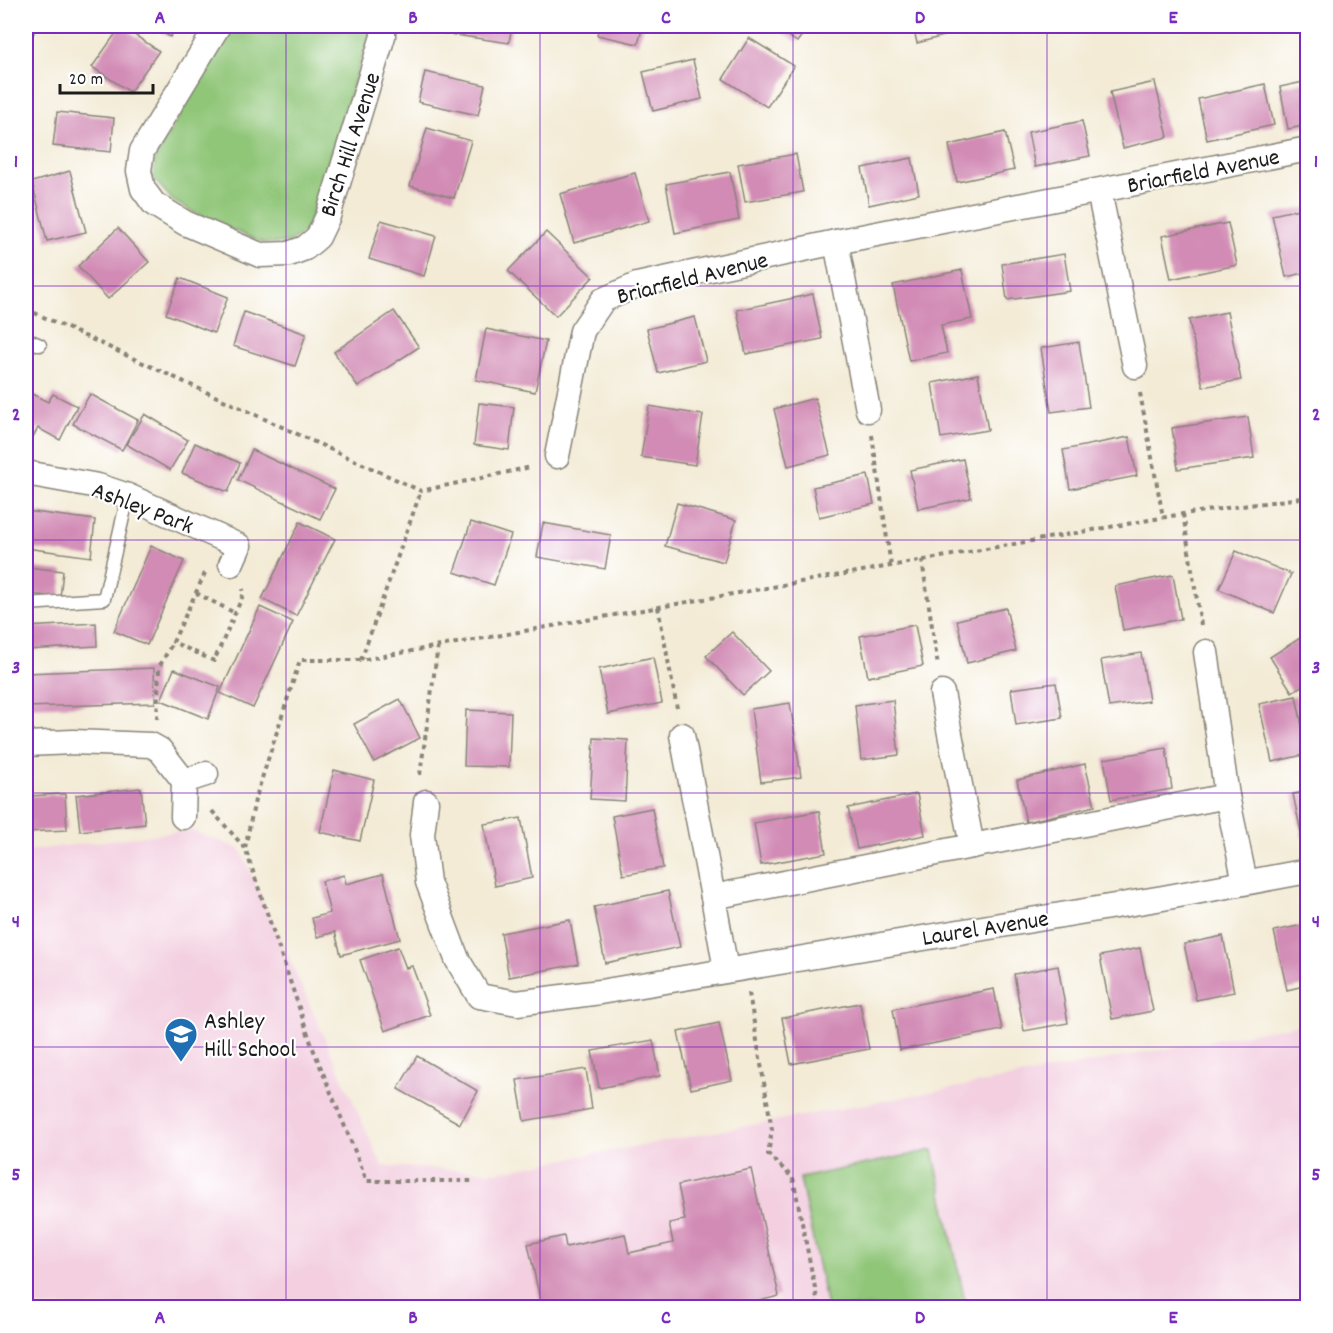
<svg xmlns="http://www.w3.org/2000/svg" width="1333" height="1333" font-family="Dekko,sans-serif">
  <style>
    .built { fill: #f3cfe0 }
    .green { fill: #90c678; stroke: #56714a; stroke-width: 1.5 }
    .building { fill: #d28bb5 }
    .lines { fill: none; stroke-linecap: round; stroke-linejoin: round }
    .lane-casing { stroke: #888479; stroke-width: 15 }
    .street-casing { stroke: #888479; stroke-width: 27 }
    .path { stroke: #888479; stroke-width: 4; stroke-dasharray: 4.5 4.5; stroke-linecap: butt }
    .lane { stroke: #fff; stroke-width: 12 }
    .street { stroke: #fff; stroke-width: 24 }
    .grid { fill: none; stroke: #7b2cbf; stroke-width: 1.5; stroke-opacity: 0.55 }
    .labels { text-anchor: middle; stroke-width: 4.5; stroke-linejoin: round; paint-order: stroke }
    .street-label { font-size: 24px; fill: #1c1c1c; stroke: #fff }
    .poi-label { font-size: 24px; fill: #1c1c1c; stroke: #fff; text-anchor: start }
    .neatline { fill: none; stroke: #7b2cbf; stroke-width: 2 }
    .grid-label { font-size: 20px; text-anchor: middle; font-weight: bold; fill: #7b2cbf }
  </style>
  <rect width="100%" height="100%" fill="#fff"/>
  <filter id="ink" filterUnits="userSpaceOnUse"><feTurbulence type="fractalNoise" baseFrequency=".0167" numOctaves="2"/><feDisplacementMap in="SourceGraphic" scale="12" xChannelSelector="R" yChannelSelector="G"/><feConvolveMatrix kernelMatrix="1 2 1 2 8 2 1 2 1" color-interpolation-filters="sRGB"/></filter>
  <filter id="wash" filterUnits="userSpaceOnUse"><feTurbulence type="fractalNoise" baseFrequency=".008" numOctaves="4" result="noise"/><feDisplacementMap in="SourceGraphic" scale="24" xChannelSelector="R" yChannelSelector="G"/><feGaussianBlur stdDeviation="1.35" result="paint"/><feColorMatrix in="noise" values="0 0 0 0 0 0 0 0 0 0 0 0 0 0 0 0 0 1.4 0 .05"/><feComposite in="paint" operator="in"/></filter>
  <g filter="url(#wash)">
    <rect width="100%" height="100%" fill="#f3ebd6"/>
    <polygon class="built" points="190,830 240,849 382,1166 496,1172 1307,1023 1307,1299 1289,1308 26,1307 26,851"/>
    <g class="green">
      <polygon points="230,26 372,26 307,230 289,243 264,243 204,218 173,201 153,178 155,158"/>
      <polygon points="933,1150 966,1307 827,1307 800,1178"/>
    </g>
    <g id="blocks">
      <g class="building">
        <polygon points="121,26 159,51 130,92 92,67"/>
        <polygon points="152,26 178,26 170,37"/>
        <polygon points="443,26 512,26 509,43 442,33"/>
        <polygon points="599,26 643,26 638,44 597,35"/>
        <polygon points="773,26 809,26 797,42"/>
        <polygon points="913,26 962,26 963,31 917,43"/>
        <polygon points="1008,26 1036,26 1010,34"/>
        <polygon points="749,38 794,66 767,107 723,79"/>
        <polygon points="693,60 702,99 653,111 643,72"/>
        <polygon points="425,72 485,85 478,115 418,102"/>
        <polygon points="1308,81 1308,125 1288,129 1280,87"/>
        <polygon points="1155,82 1168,137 1123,148 1110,92"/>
        <polygon points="1265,84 1274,125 1207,140 1198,99"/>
        <polygon points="57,112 114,118 111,152 53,146"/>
        <polygon points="1082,121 1090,156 1035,167 1028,132"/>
        <polygon points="427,128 471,141 454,198 410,186"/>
        <polygon points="1005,132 1014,170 957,182 949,145"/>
        <polygon points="796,154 803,192 745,202 738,164"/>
        <polygon points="912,158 919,194 869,205 862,168"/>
        <polygon points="70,171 86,232 47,241 32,182"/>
        <polygon points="730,172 739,220 675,233 666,184"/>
        <polygon points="635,173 649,221 574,243 560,194"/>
        <polygon points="1308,207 1308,272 1286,277 1272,215"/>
        <polygon points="381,220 436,236 424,276 369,259"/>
        <polygon points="1228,223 1237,265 1171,279 1162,236"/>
        <polygon points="118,228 149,262 108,299 78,266"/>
        <polygon points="546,232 593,277 556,316 508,271"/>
        <polygon points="1064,254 1070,291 1007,300 1002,264"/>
        <polygon points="962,270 972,319 941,325 947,353 909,361 893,285"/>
        <polygon points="180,278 228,297 214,333 166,314"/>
        <polygon points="813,294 822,339 746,354 737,310"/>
        <polygon points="1308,299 1308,320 1306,320 1302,300"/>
        <polygon points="394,311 419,347 358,387 334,352"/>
        <polygon points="244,312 306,334 295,366 233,346"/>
        <polygon points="1227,312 1241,380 1203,387 1189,320"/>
        <polygon points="695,317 706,361 658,373 647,329"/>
        <polygon points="486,329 546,341 535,392 476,380"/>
        <polygon points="1079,342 1089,407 1051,412 1041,348"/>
        <polygon points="978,374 988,430 941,438 932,383"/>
        <polygon points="26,391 48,402 53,394 77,406 60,440 38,428 33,437 26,433"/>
        <polygon points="90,394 138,420 122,450 73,424"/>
        <polygon points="815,398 830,455 788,466 774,409"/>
        <polygon points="479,403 514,407 509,450 474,445"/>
        <polygon points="649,406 703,415 695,465 641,457"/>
        <polygon points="145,414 188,440 170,470 126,444"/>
        <polygon points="1248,417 1254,458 1178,469 1172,428"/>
        <polygon points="1129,437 1137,476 1070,489 1063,450"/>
        <polygon points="195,443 240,463 228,492 182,473"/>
        <polygon points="252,450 335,489 320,519 238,480"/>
        <polygon points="963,459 971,498 918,509 910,470"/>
        <polygon points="868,475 874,504 819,517 813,487"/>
        <polygon points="677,503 736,520 724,562 665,546"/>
        <polygon points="26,511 95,520 91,557 26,548"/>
        <polygon points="300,522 335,539 296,616 262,599"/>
        <polygon points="471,522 511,535 494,585 454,572"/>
        <polygon points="543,523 611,535 605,569 537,557"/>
        <polygon points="151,546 184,561 147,645 114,631"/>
        <polygon points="1236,551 1291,574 1274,613 1219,589"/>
        <polygon points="26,567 63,571 60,598 26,593"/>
        <polygon points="1173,575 1181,619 1123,630 1115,586"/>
        <polygon points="260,607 293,622 253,708 220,693"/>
        <polygon points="1006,608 1016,651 967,663 957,620"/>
        <polygon points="96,623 97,646 26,650 26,627"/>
        <polygon points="915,625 923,666 868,677 860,636"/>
        <polygon points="732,632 769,671 743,695 706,656"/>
        <polygon points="1308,633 1308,682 1292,692 1270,657"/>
        <polygon points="1141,653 1149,701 1109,707 1101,660"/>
        <polygon points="653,657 662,703 608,714 599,669"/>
        <polygon points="154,668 155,703 26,707 26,673"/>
        <polygon points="174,669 220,687 208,719 161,700"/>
        <polygon points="1056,683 1062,718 1016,725 1011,689"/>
        <polygon points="1296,696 1308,754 1272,762 1259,704"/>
        <polygon points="400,699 420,738 374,762 354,724"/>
        <polygon points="893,700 899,755 861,760 855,705"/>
        <polygon points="790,703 801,777 761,782 751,709"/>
        <polygon points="466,710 511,712 509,767 464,766"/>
        <polygon points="594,738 628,740 625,801 590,799"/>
        <polygon points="1166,748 1172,789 1111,800 1104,759"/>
        <polygon points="1085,764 1095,806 1026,822 1017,780"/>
        <polygon points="334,770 374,780 360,841 320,832"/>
        <polygon points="141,788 145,824 80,831 76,795"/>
        <polygon points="1308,791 1308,836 1302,837 1293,794"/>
        <polygon points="65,794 67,830 26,832 26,796"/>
        <polygon points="917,794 925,835 857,849 848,808"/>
        <polygon points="652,808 663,868 623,875 612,816"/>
        <polygon points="819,811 826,853 761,865 754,823"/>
        <polygon points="521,818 532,878 495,886 484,824"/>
        <polygon points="383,874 400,939 341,955 335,932 317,937 312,918 330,913 322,881 344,875 346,884"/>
        <polygon points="668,891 680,947 605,963 594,907"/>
        <polygon points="570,920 578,964 509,977 501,933"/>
        <polygon points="1308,924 1308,985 1287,990 1274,931"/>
        <polygon points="1223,936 1234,992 1196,1000 1184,944"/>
        <polygon points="398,947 406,968 412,966 430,1015 385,1031 360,960"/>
        <polygon points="1140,948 1153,1011 1112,1019 1100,956"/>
        <polygon points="1058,966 1068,1023 1024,1031 1014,974"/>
        <polygon points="994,989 1002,1030 900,1050 893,1009"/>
        <polygon points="860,1003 869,1049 791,1064 782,1018"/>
        <polygon points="719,1023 732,1080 691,1089 678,1032"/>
        <polygon points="653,1040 660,1076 599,1088 592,1051"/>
        <polygon points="417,1056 478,1091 460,1124 398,1089"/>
        <polygon points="586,1069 592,1109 524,1121 517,1080"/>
        <polygon points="751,1169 779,1296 731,1308 542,1308 528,1244 564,1236 566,1247 625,1234 629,1253 673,1243 669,1223 685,1220 678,1185"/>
      </g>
    </g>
  </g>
  <g filter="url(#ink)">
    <use href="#blocks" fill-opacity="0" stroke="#888479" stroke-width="1.5"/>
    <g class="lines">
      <g class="lane-casing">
        <g id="lane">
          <polyline points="26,339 40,345"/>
          <polyline points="26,604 104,599 128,496"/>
        </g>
      </g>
      <g class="street-casing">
        <g id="street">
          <polyline points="218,26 142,151 139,171 143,189 154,204 185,223 260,255 289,254 305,248 318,237 328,216 383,36 383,26"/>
          <polyline points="1099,191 1135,366"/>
          <polyline points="836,242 868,410"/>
          <polyline points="557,456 582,331 603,300 637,285 836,242 1308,149"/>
          <polyline points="26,473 98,486 128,496 239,546 231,564"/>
          <polyline points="1206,652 1227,796"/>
          <polyline points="942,693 972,846 1227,796 1245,882"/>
          <polyline points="682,735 713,897"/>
          <polyline points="26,744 73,742 151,745 160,750 184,781 206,774"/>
          <polyline points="426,802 422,835 428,882 457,959 479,996 517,1003 600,992 1163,898 1308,871"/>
          <polyline points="183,817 184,781"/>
          <polyline points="726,970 713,897 972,846"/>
        </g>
      </g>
      <g class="path">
        <polyline points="26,43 37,26"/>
        <polyline points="26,309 421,491 531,467"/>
        <polyline points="1140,393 1163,517"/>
        <polyline points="872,435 891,566"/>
        <polyline points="1183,514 1201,625"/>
        <polyline points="922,560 938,666"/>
        <polyline points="205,573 173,642 214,661 244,593 243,589"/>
        <polyline points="196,593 235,613"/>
        <polyline points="658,607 677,708"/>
        <polyline points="361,660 421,491"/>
        <polyline points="157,719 159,667 173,642"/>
        <polyline points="420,775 438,646"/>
        <polyline points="212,811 245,848 312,1046 367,1181 472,1181"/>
        <polyline points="245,848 255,800 300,660 361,660 1183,514 1308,497"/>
        <polyline points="749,993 772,1130 768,1154 793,1178 818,1303 818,1308"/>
        <polyline points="1301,1308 1308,1304"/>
      </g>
      <use href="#lane" class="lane"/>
      <use href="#street" class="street"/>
    </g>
  </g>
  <path class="grid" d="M286,26V1308M540,26V1308M793,26V1308M1047,26V1308M26,286H1308M26,540H1308M26,793H1308M26,1047H1308"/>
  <defs>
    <g id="school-pin" transform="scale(1.725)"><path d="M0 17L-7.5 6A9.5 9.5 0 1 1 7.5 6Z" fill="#1f6fb2" stroke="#fff"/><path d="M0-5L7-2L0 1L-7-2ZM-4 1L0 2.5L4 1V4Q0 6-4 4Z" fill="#fff"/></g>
  </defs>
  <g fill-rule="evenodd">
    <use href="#school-pin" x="181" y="1034"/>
  </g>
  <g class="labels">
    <g class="street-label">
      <text transform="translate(349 144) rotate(-72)" y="8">Birch Hill Avenue</text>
      <text transform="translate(1203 170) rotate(-11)" y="8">Briarfield Avenue</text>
      <text transform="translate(692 277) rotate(-14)" y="8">Briarfield Avenue</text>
      <text transform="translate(143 507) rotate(21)" y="8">Ashley Park</text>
      <text transform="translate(985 927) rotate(-9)" y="8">Laurel Avenue</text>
    </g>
    <g class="poi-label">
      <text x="204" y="1028">Ashley<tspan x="204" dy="28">Hill School</tspan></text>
    </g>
  </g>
  <rect width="1333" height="1333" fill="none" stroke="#fff" stroke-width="66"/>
  <path d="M60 84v9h93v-9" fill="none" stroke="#1c1c1c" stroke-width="3"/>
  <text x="69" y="84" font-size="18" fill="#1c1c1c" stroke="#ffffff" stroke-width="4.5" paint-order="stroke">20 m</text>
  <rect x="33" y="33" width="1267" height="1267" class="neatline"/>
  <g class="grid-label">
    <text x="160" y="23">A</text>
    <text x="413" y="23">B</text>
    <text x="666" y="23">C</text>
    <text x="920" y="23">D</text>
    <text x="1173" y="23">E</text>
    <text x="16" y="167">1</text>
    <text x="1316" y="167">1</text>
    <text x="16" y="420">2</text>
    <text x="1316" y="420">2</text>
    <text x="16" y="673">3</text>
    <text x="1316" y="673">3</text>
    <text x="16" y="927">4</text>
    <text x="1316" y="927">4</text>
    <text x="16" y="1180">5</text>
    <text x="1316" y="1180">5</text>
    <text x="160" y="1323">A</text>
    <text x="413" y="1323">B</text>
    <text x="666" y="1323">C</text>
    <text x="920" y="1323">D</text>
    <text x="1173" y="1323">E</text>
  </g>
</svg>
